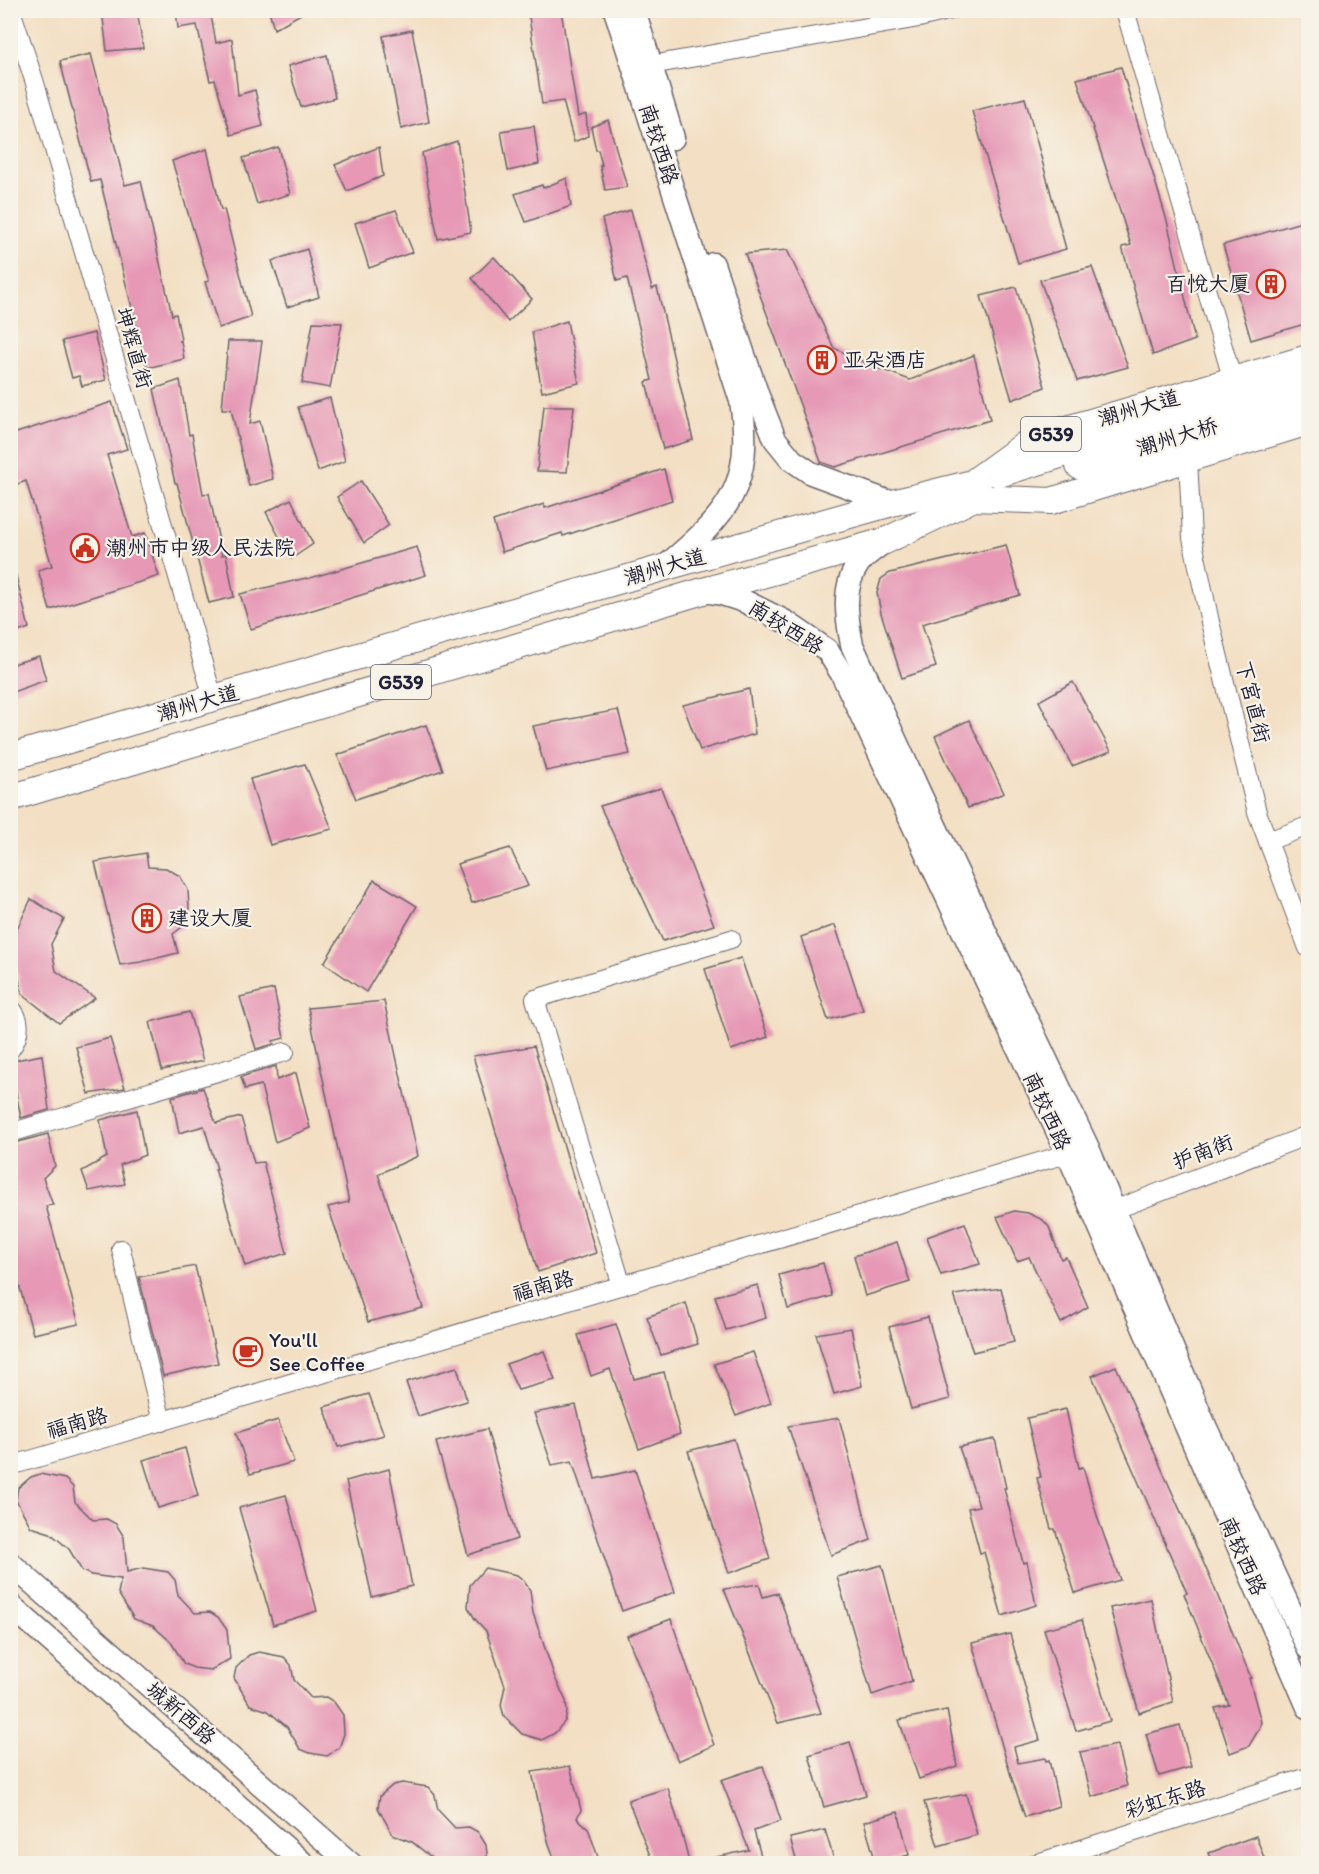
<svg xmlns="http://www.w3.org/2000/svg" width="1319" height="1874" font-family="Itim,'LXGW WenKai TC',sans-serif">
  <style>
    .building { fill: #e698b5 }
    .lines { fill: none; stroke-linecap: round; stroke-linejoin: round }
    .minor-casing { stroke: #6b646b; stroke-width: 20 }
    .major-casing { stroke: #6b646b; stroke-width: 25 }
    .highway-casing { stroke: #6b646b; stroke-width: 28 }
    .minor { stroke: #fff; stroke-width: 18 }
    .major { stroke: #fff; stroke-width: 22 }
    .highway { stroke: #fff; stroke-width: 26 }
    .labels { text-anchor: middle; stroke-width: 4.5; stroke-linejoin: round; paint-order: stroke }
    .shield { fill: #f7f3e8; stroke: #62616f; stroke-width: 1.5 }
    .shield-label { font-size: 20px; font-weight: bold; fill: #22223b }
    .street-label { font-size: 21px; fill: #22223b; stroke: #f7f3e8 }
    .poi-label { font-size: 21px; fill: #22223b; stroke: #f7f3e8; text-anchor: start }
  </style>
  <rect width="100%" height="100%" fill="#f7f3e8"/>
  <filter id="ink" filterUnits="userSpaceOnUse"><feTurbulence type="fractalNoise" baseFrequency=".0167" numOctaves="2"/><feDisplacementMap in="SourceGraphic" scale="12" xChannelSelector="R" yChannelSelector="G"/><feConvolveMatrix kernelMatrix="1 2 1 2 8 2 1 2 1" color-interpolation-filters="sRGB"/></filter>
  <filter id="wash" filterUnits="userSpaceOnUse"><feTurbulence type="fractalNoise" baseFrequency=".008" numOctaves="4" result="noise"/><feDisplacementMap in="SourceGraphic" scale="24" xChannelSelector="R" yChannelSelector="G"/><feGaussianBlur stdDeviation="1.35" result="paint"/><feColorMatrix in="noise" values="0 0 0 0 0 0 0 0 0 0 0 0 0 0 0 0 0 1.4 0 .05"/><feComposite in="paint" operator="in"/></filter>
  <g filter="url(#wash)">
    <rect width="100%" height="100%" fill="#f3dfc3"/>
    <g id="blocks">
      <g class="building">
        <polygon points="102,10 137,10 143,48 107,51"/>
        <polygon points="176,10 210,10 216,43 232,39 238,95 255,90 263,126 231,135 215,80 210,81 197,25 178,28"/>
        <polygon points="269,10 308,10 274,29"/>
        <polygon points="528,10 561,10 578,117 586,114 588,136 574,142 563,101 542,104"/>
        <polygon points="412,30 429,122 401,129 383,36"/>
        <polygon points="91,54 125,185 141,181 172,315 176,314 181,340 179,341 181,341 184,359 147,368 100,180 91,182 60,61"/>
        <polygon points="327,55 335,98 301,107 288,66"/>
        <polygon points="1121,67 1167,221 1195,340 1153,355 1122,247 1131,245 1077,79"/>
        <polygon points="1025,98 1066,249 1018,263 972,111"/>
        <polygon points="608,120 627,187 605,190 600,166 602,165 598,150 596,150 591,127"/>
        <polygon points="534,126 539,164 508,171 501,131"/>
        <polygon points="457,141 471,232 438,239 422,153"/>
        <polygon points="278,147 290,194 257,204 243,158"/>
        <polygon points="379,147 383,176 347,191 335,165"/>
        <polygon points="207,149 221,210 224,209 251,317 219,328 205,282 209,281 172,161"/>
        <polygon points="567,178 571,206 526,222 515,194 542,185 543,188"/>
        <polygon points="396,210 413,252 369,268 355,223"/>
        <polygon points="631,210 652,289 657,287 693,440 663,449 646,382 652,380 627,278 617,281 602,219"/>
        <polygon points="1308,220 1308,323 1251,340 1223,245"/>
        <polygon points="307,249 319,297 287,307 272,261"/>
        <polygon points="787,250 834,348 872,366 910,380 974,355 990,420 835,467 821,462 745,254"/>
        <polygon points="494,257 532,299 508,322 472,278"/>
        <polygon points="1092,267 1128,367 1077,381 1040,280"/>
        <polygon points="1016,287 1045,387 1012,400 981,296"/>
        <polygon points="567,321 579,383 542,392 532,332"/>
        <polygon points="313,322 342,323 330,388 302,383"/>
        <polygon points="94,333 106,380 82,386 79,376 72,378 62,341"/>
        <polygon points="228,341 262,341 250,424 260,421 273,479 249,486 231,409 222,409"/>
        <polygon points="180,380 189,435 192,434 203,494 209,493 222,555 226,554 234,597 209,603 177,483 175,483 154,389"/>
        <polygon points="330,398 345,461 318,471 298,407"/>
        <polygon points="112,402 127,449 107,455 132,537 145,533 159,576 50,610 38,570 52,566 26,481 15,485 10,472 10,435"/>
        <polygon points="544,406 574,406 567,472 537,471"/>
        <polygon points="664,469 672,500 563,536 562,533 502,552 493,521 544,504 545,508"/>
        <polygon points="361,481 389,525 364,543 337,497"/>
        <polygon points="291,499 313,544 291,559 266,512"/>
        <polygon points="1006,545 1020,595 922,624 936,667 902,678 881,613 877,593 881,579 890,573"/>
        <polygon points="417,547 426,575 251,629 240,594 306,578 307,579"/>
        <polygon points="15,572 29,628 10,635 10,573"/>
        <polygon points="39,656 46,680 10,693 10,665"/>
        <polygon points="1073,682 1111,751 1072,766 1039,701"/>
        <polygon points="749,689 755,734 700,750 683,705"/>
        <polygon points="618,710 630,754 546,771 533,726"/>
        <polygon points="969,720 1004,793 968,808 935,736"/>
        <polygon points="426,725 443,770 356,799 337,755"/>
        <polygon points="305,764 332,829 270,845 250,779"/>
        <polygon points="661,788 714,925 663,941 600,806"/>
        <polygon points="510,848 528,886 472,903 457,864"/>
        <polygon points="146,853 148,867 166,868 180,876 188,890 189,909 182,927 173,934 178,953 141,962 120,965 95,862"/>
        <polygon points="374,880 417,906 366,992 324,963"/>
        <polygon points="31,899 64,919 51,944 56,971 95,998 59,1023 22,994 11,942"/>
        <polygon points="835,925 863,1010 828,1020 801,937"/>
        <polygon points="741,958 768,1037 731,1050 705,969"/>
        <polygon points="274,989 284,1038 273,1041 274,1044 256,1049 240,997"/>
        <polygon points="384,1001 418,1156 378,1174 423,1308 368,1322 328,1207 349,1202 308,1008"/>
        <polygon points="189,1012 203,1061 162,1070 150,1022"/>
        <polygon points="110,1038 125,1088 89,1094 76,1047"/>
        <polygon points="534,1046 596,1253 538,1272 473,1056"/>
        <polygon points="42,1055 49,1110 21,1118 10,1061"/>
        <polygon points="276,1066 277,1080 296,1073 310,1128 275,1142 261,1085 245,1089 241,1077"/>
        <polygon points="203,1088 216,1123 241,1117 254,1163 263,1162 287,1253 245,1266 215,1169 217,1169 204,1126 179,1133 172,1097"/>
        <polygon points="137,1110 145,1155 120,1165 125,1184 89,1191 82,1171 107,1157 100,1120"/>
        <polygon points="48,1134 55,1166 43,1178 53,1205 46,1206 79,1324 33,1334 10,1253 10,1144"/>
        <polygon points="1014,1211 1028,1213 1043,1220 1049,1227 1061,1259 1066,1257 1088,1307 1061,1323 1029,1257 1017,1261 997,1217"/>
        <polygon points="965,1223 980,1264 941,1275 927,1237"/>
        <polygon points="897,1242 910,1282 865,1296 854,1256"/>
        <polygon points="823,1263 832,1296 788,1309 779,1275"/>
        <polygon points="195,1266 218,1363 163,1376 139,1277"/>
        <polygon points="758,1285 766,1318 726,1330 715,1296"/>
        <polygon points="1001,1288 1014,1342 973,1352 954,1295"/>
        <polygon points="686,1303 698,1344 661,1355 647,1317"/>
        <polygon points="928,1317 950,1399 911,1409 889,1327"/>
        <polygon points="616,1324 634,1379 664,1372 680,1434 639,1449 610,1369 591,1376 578,1335"/>
        <polygon points="851,1328 862,1386 834,1394 816,1334"/>
        <polygon points="544,1351 555,1380 518,1390 506,1364"/>
        <polygon points="753,1352 771,1403 736,1416 714,1364"/>
        <polygon points="1116,1366 1212,1582 1251,1678 1249,1678 1261,1722 1259,1729 1249,1746 1230,1753 1215,1708 1229,1705 1184,1594 1187,1593 1092,1376"/>
        <polygon points="457,1367 467,1401 418,1416 406,1382"/>
        <polygon points="369,1394 384,1435 338,1447 324,1407"/>
        <polygon points="576,1405 595,1479 635,1470 675,1592 622,1611 572,1461 552,1465 534,1413"/>
        <polygon points="1066,1409 1079,1468 1083,1467 1098,1519 1120,1580 1075,1593 1055,1529 1051,1529 1037,1478 1041,1477 1027,1418"/>
        <polygon points="839,1418 871,1540 831,1555 788,1426"/>
        <polygon points="278,1420 294,1462 250,1474 236,1433"/>
        <polygon points="487,1429 517,1539 468,1555 436,1442"/>
        <polygon points="734,1439 770,1559 729,1573 688,1451"/>
        <polygon points="995,1439 1006,1488 1004,1488 1023,1563 1027,1562 1036,1605 1002,1616 984,1552 980,1553 968,1508 979,1506 959,1447"/>
        <polygon points="185,1448 198,1496 158,1508 143,1460"/>
        <polygon points="389,1469 412,1586 372,1597 346,1481"/>
        <polygon points="40,1474 65,1479 73,1487 75,1502 93,1520 107,1519 116,1524 124,1537 127,1572 143,1568 168,1572 175,1580 178,1595 195,1613 210,1612 218,1617 227,1630 230,1659 211,1670 194,1668 184,1664 171,1642 153,1626 134,1619 118,1593 121,1579 91,1575 82,1571 69,1549 50,1533 31,1527 16,1500 18,1488 31,1477"/>
        <polygon points="286,1495 317,1611 273,1625 239,1508"/>
        <polygon points="882,1565 912,1681 872,1695 837,1577"/>
        <polygon points="485,1568 517,1575 523,1580 530,1590 533,1613 555,1678 566,1701 567,1712 565,1721 555,1733 542,1740 522,1734 504,1716 501,1705 505,1686 486,1631 475,1619 468,1607 470,1585"/>
        <polygon points="759,1584 763,1597 778,1593 821,1713 778,1723 724,1589"/>
        <polygon points="1151,1599 1173,1702 1139,1713 1110,1608"/>
        <polygon points="671,1619 714,1745 678,1761 627,1636"/>
        <polygon points="1082,1620 1110,1721 1076,1731 1044,1629"/>
        <polygon points="1010,1634 1040,1740 1014,1747 1018,1763 1045,1758 1046,1761 1049,1760 1059,1806 1025,1817 1011,1776 972,1643"/>
        <polygon points="259,1652 284,1657 291,1665 294,1680 311,1698 326,1697 334,1702 343,1715 344,1734 339,1748 327,1756 310,1753 300,1749 287,1727 268,1711 250,1705 234,1678 236,1668 249,1655"/>
        <polygon points="947,1710 957,1766 919,1779 899,1720"/>
        <polygon points="1180,1725 1191,1767 1159,1776 1146,1734"/>
        <polygon points="850,1742 866,1795 824,1807 809,1755"/>
        <polygon points="1117,1745 1127,1786 1092,1797 1080,1752"/>
        <polygon points="570,1766 581,1810 577,1818 588,1828 600,1863 556,1863 549,1844 540,1810 532,1772"/>
        <polygon points="763,1766 781,1821 754,1831 763,1863 712,1863 712,1858 749,1850 721,1780"/>
        <polygon points="402,1783 428,1787 435,1795 438,1810 455,1828 469,1827 478,1832 486,1845 488,1863 434,1863 431,1857 412,1842 393,1835 378,1808 380,1796 393,1785"/>
        <polygon points="668,1788 685,1845 689,1863 653,1863 628,1800"/>
        <polygon points="966,1794 977,1835 938,1846 924,1802"/>
        <polygon points="898,1812 909,1855 876,1863 864,1822"/>
        <polygon points="825,1830 835,1863 797,1863 790,1838"/>
        <polygon points="1256,1836 1266,1863 1213,1863 1209,1853"/>
      </g>
    </g>
  </g>
  <g filter="url(#ink)">
    <use href="#blocks" fill-opacity="0" stroke="#6b646b" stroke-width="1.5"/>
    <g class="lines">
      <g class="minor-casing">
        <g id="minor">
          <polyline points="11,10 34,80 213,698"/>
          <polyline points="1125,10 1233,381"/>
          <polyline points="651,65 919,18 951,10"/>
          <polyline points="1188,459 1192,538 1210,622 1257,812 1308,948"/>
          <polyline points="1268,841 1308,826"/>
          <path d="M10,1007C23,1020 20,1036 10,1050"/>
          <polyline points="10,1133 285,1052"/>
          <polyline points="1114,1210 1308,1135"/>
          <polyline points="121,1249 162,1422"/>
          <polyline points="622,1286 535,999 731,939"/>
          <polyline points="10,1466 1080,1150"/>
          <polyline points="1034,1864 1308,1777"/>
        </g>
      </g>
      <g class="major-casing">
        <g id="major">
          <path d="M615,10L741,401C754,487 728,513 666,566"/>
          <polyline points="634,10 673,138"/>
          <polyline points="713,264 758,396 775,439 792,460 811,473 892,503"/>
          <path d="M884,542C876,548 865,555 859,563C841,587 847,619 852,645L921,796L1088,1148L1206,1428L1308,1648"/>
          <polyline points="703,591 722,594 744,601 786,622 827,650 842,674 1068,1154 1308,1707"/>
          <polyline points="10,1563 351,1864"/>
          <polyline points="10,1605 304,1864"/>
        </g>
      </g>
      <g class="highway-casing">
        <g id="highway">
          <polyline points="1079,466 1308,398"/>
          <polyline points="999,474 1308,378"/>
          <polyline points="10,757 666,567 892,503 972,483 1033,439 1308,358"/>
          <polyline points="10,798 703,591 885,541 974,498 1051,501 1308,422"/>
        </g>
      </g>
      <use href="#minor" class="minor"/>
      <use href="#major" class="major"/>
      <use href="#highway" class="highway"/>
    </g>
  </g>
  <defs>
    <g id="building-ring" transform="scale(1.5)"><circle r="9.5" fill="#f7f3e8" stroke="#c8321e" stroke-width="1.5"/><path d="M-4-6H4V6H1V3H-1V6H-4ZM-2.5-4.3h1.7v1.8h-1.7ZM.8-4.3h1.7v1.8H.8ZM-2.5-1h1.7V.8h-1.7ZM.8-1h1.7V.8H.8Z" fill="#c8321e"/></g>
    <g id="civic-ring" transform="scale(1.5)"><circle r="9.5" fill="#f7f3e8" stroke="#c8321e" stroke-width="1.5"/><path d="M-.6-6.5H3V-4.5H.6V-3L4-1V1h2V6H-6V1h2V-1L-.6-3ZM-1.2 2.5V6h2.4V2.5Z" fill="#c8321e"/></g>
    <g id="cafe-ring" transform="scale(1.5)"><circle r="9.5" fill="#f7f3e8" stroke="#c8321e" stroke-width="1.5"/><path d="M-5.5-4.5H6V0H3Q3 3.5 0 3.5H-2.5Q-5.5 3.5-5.5 0ZM3-3.2v2h1.7v-2ZM-6 4.5H4V6H-6Z" fill="#c8321e"/></g>
  </defs>
  <g fill-rule="evenodd">
    <use href="#building-ring" x="1271" y="284"/>
    <use href="#building-ring" x="822" y="360"/>
    <use href="#civic-ring" x="85" y="548"/>
    <use href="#building-ring" x="147" y="918"/>
    <use href="#cafe-ring" x="248" y="1352"/>
  </g>
  <g class="labels">
    <g class="shield">
      <rect x="1021" y="417" width="60" height="34" rx="4.5"/>
      <rect x="371" y="665" width="60" height="34" rx="4.5"/>
    </g>
    <g class="shield-label">
      <text x="1051" y="441">G539</text>
      <text x="401" y="689">G539</text>
    </g>
    <g class="street-label">
      <text transform="translate(659 144) rotate(72)" y="7">南较西路</text>
      <text transform="translate(134 348) rotate(74)" y="7">坤辉直街</text>
      <text transform="translate(1139 408) rotate(-16)" y="7">潮州大道</text>
      <text transform="translate(1177 437) rotate(-17)" y="7">潮州大桥</text>
      <text transform="translate(665 567) rotate(-16)" y="7">潮州大道</text>
      <text transform="translate(786 627) rotate(32)" y="7">南较西路</text>
      <text transform="translate(1253 702) rotate(76)" y="7">下宫直街</text>
      <text transform="translate(198 703) rotate(-16)" y="7">潮州大道</text>
      <text transform="translate(1047 1111) rotate(65)" y="7">南较西路</text>
      <text transform="translate(1203 1152) rotate(-21)" y="7">护南街</text>
      <text transform="translate(543 1286) rotate(-16)" y="7">福南路</text>
      <text transform="translate(77 1423) rotate(-16)" y="7">福南路</text>
      <text transform="translate(1243 1556) rotate(66)" y="7">南较西路</text>
      <text transform="translate(181 1713) rotate(41)" y="7">城新西路</text>
      <text transform="translate(1165 1799) rotate(-17)" y="7">彩虹东路</text>
    </g>
    <g class="poi-label">
      <text x="1250" y="291" text-anchor="end">百悦大厦</text>
      <text x="843" y="367">亚朵酒店</text>
      <text x="106" y="555">潮州市中级人民法院</text>
      <text x="168" y="925">建设大厦</text>
      <text x="269" y="1347">You'll<tspan x="269" dy="24">See Coffee</tspan></text>
    </g>
  </g>
  <rect width="1319" height="1874" fill="none" stroke="#f7f3e8" stroke-width="36"/>
</svg>
